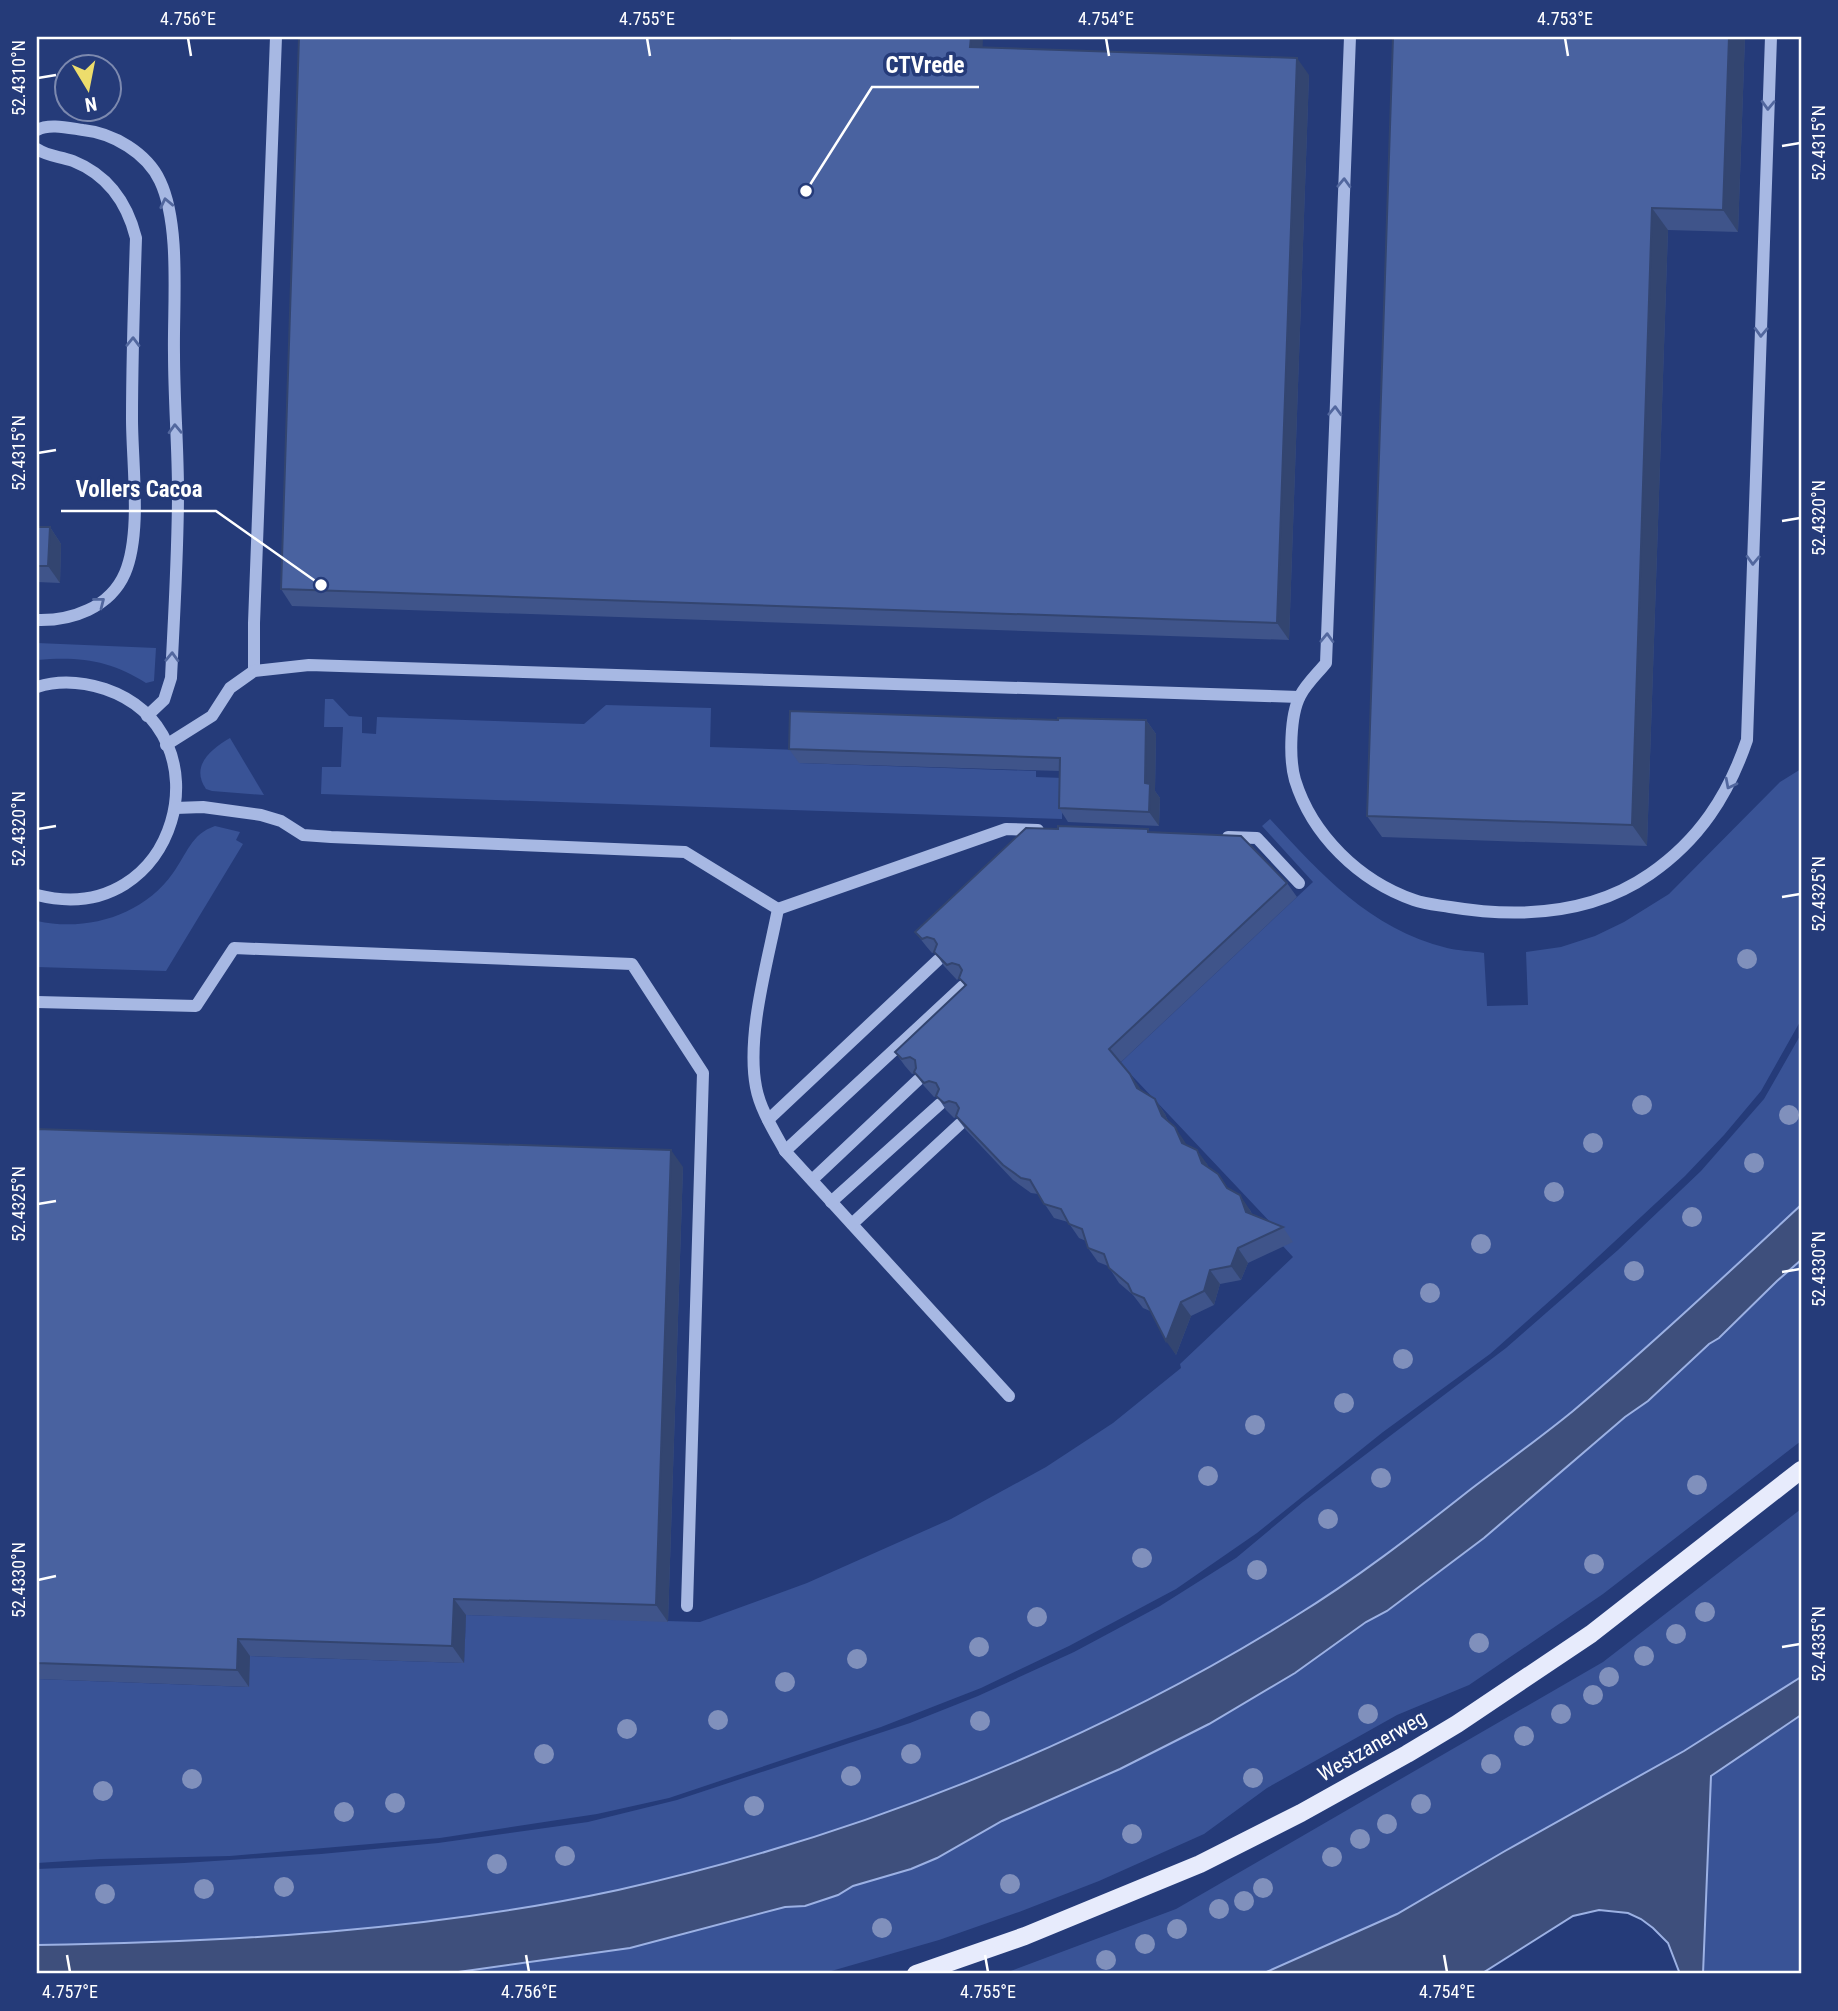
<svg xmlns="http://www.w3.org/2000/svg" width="1838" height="2011" font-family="'Roboto Condensed',sans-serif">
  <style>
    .green { fill: #395396 }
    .water { fill: #3e4f7c; stroke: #9cb1e4; stroke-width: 2 }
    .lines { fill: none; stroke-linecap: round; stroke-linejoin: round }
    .minor { stroke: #a7b8e3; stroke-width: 12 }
    .major { stroke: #e7ebfc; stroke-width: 18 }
    .tree { fill: #8090bc }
    .wall { fill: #3f548a }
    .shaded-wall { fill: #334570 }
    .building { fill: #4962a0; stroke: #334570; stroke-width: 2 }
    .oneway { stroke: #52679e }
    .ticks { fill: none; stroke: #fff; stroke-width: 2.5 }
    .labels { text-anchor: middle; stroke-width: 7; stroke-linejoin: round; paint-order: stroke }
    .street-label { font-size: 21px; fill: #fff; stroke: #253b79 }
    .leader { fill: none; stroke: #fff; stroke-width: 2.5 }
    .callout-dot { fill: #fff; stroke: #253b79; stroke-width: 2.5 }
    .callout-label { font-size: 23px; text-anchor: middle; font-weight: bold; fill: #fff; stroke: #253b79; stroke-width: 7; stroke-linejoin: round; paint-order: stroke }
    .neatline { fill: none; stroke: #fff; stroke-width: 2.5 }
    .ticks-label { font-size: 18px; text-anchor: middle; fill: #fff }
  </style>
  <rect width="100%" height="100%" fill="#253b79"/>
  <g class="green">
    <path d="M37,643L156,648L154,681L146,683C111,660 78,656 37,660Z"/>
    <polygon points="325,699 333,699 349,716 362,717 362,733 376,734 377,717 584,724 606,705 711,708 710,747 799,750 799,763 1036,771 1036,777 1063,778 1062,819 321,794 322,767 341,767 343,727 324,727"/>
    <path d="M230,738L264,795L212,791L206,789C190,766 211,749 230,738Z"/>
    <path d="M1801,769V1020L1761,1091L1724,1135L1685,1176L1571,1282L1490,1354L1383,1432L1257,1533L1176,1589L1069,1646L981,1688L881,1727L669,1798L597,1814L440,1838L230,1856L100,1859L37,1863V1679L248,1687L250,1656L464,1663L466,1615L700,1622L807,1583L951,1519L1046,1467L1113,1423L1181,1368L1180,1364L1293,1257L1282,1245L1287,1240L1120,1063L1313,882L1262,826L1270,819C1321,874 1370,929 1447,948C1459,951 1472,951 1484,953L1487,1006L1528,1005L1526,952L1561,947L1595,936L1624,922L1669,894L1780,782Z"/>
    <path d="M215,826L240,832L236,840L243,844L166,971L37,967V921C86,932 143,916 173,873C187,854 191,834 215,826Z"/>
    <path d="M1801,1034V1205C1726,1275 1651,1345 1573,1411C1538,1440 1500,1467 1463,1496C1408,1538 1353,1580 1294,1617C1091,1744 852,1838 618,1890C427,1931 231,1942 37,1945V1869L184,1863L321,1854L438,1843L588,1822L677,1800L910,1723L978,1696L1074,1652L1160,1606L1236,1558L1303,1502L1506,1348L1618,1250L1701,1171L1764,1099Z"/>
    <polygon points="1801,1260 1801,1441 1603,1594 1469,1685 1397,1715 1267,1788 1204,1834 1099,1881 1019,1912 939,1940 821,1974 444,1974 630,1948 785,1907 805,1906 838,1895 853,1886 911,1869 937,1858 1002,1821 1120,1769 1209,1724 1295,1673 1366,1622 1387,1611 1484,1538 1625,1417 1648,1401 1709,1344 1719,1338 1777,1281"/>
    <polygon points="1801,1509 1801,1677 1684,1751 1505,1851 1397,1914 1262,1974 1003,1974 1176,1909 1603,1662"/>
    <polygon points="1801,1716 1801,1974 1703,1974 1711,1776"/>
  </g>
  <g class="water">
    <path d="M1801,1205V1260L1777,1281L1719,1338L1709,1344L1648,1401L1625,1417L1484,1538L1387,1611L1366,1622L1295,1673L1209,1724L1120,1769L1002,1821L937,1858L911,1869L853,1886L838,1895L805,1906L785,1907L630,1948L444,1974H37V1945C231,1942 427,1931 618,1890C852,1838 1091,1744 1294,1617C1356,1579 1414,1534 1471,1489C1505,1463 1540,1438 1573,1411C1651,1345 1726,1275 1801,1205Z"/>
    <polygon points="1801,1677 1801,1715 1711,1776 1703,1974 1680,1974 1668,1943 1653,1928 1641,1919 1628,1913 1599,1910 1573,1916 1481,1974 1262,1974 1397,1914 1505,1851 1684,1751"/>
  </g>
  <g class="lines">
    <g class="minor">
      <path d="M1350,37L1326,663C1318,673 1306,684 1300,696C1290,715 1289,759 1295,780C1312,835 1359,881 1414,900C1425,904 1438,905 1450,907C1517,918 1591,915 1650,874C1699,840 1728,796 1747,740L1771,37"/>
      <path d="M37,130C49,123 69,128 83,130C113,133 147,153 160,181C181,225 173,305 174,354C174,400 178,446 178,492C178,554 174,616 171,678L164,700L147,716"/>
      <path d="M37,149C49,157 60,156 73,161C108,175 127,202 136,238C134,298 132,359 132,419C132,463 142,533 125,573C110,608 71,621 37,620"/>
      <polyline points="254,671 254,623 276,37"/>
      <path d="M37,687C59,680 83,682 105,689C231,732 178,931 37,895"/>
      <polyline points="166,745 212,716 230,688 254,671 309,665 1299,697"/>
      <path d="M175,808L203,807L261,815L281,821L303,835L331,837L685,852L778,909C768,961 746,1035 756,1087C760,1109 774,1131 785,1151L1009,1396"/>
      <polyline points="1228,837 1257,838 1299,883"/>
      <polyline points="778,909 1006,829 1038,830"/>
      <polyline points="37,1002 196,1006 234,948 632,964 703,1073 687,1606"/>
      <polyline points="768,1120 938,960"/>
      <polyline points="785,1151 963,986"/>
      <polyline points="812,1180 918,1080"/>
      <polyline points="831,1202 940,1104"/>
      <polyline points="852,1224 960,1124"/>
    </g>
    <polyline class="major" points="916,1974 1025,1936 1200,1864 1301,1813 1407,1754 1457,1724 1591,1634 1801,1470"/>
  </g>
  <g class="tree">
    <circle cx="1747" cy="959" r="10"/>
    <circle cx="1642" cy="1105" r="10"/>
    <circle cx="1789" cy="1115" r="10"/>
    <circle cx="1593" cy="1143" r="10"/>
    <circle cx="1754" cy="1163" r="10"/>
    <circle cx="1554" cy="1192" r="10"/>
    <circle cx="1692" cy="1217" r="10"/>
    <circle cx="1481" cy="1244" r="10"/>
    <circle cx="1634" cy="1271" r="10"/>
    <circle cx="1430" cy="1293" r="10"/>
    <circle cx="1403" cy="1359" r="10"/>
    <circle cx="1344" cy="1403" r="10"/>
    <circle cx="1255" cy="1425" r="10"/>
    <circle cx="1208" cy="1476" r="10"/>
    <circle cx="1381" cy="1478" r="10"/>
    <circle cx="1697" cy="1485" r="10"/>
    <circle cx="1328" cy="1519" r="10"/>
    <circle cx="1142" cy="1558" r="10"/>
    <circle cx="1594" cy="1564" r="10"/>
    <circle cx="1257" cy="1570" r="10"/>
    <circle cx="1705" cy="1612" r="10"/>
    <circle cx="1037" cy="1617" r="10"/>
    <circle cx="1676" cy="1634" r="10"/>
    <circle cx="1479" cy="1643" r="10"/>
    <circle cx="979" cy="1647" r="10"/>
    <circle cx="1644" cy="1656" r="10"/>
    <circle cx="857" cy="1659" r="10"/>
    <circle cx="1609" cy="1677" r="10"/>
    <circle cx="785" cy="1682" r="10"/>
    <circle cx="1593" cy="1695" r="10"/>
    <circle cx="1368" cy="1714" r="10"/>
    <circle cx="1561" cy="1714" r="10"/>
    <circle cx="718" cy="1720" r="10"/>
    <circle cx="980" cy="1721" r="10"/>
    <circle cx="627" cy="1729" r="10"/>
    <circle cx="1524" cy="1736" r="10"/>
    <circle cx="544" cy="1754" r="10"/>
    <circle cx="911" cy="1754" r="10"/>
    <circle cx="1491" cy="1764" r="10"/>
    <circle cx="851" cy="1776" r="10"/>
    <circle cx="1253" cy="1778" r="10"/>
    <circle cx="192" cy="1779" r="10"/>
    <circle cx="103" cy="1791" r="10"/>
    <circle cx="395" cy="1803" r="10"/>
    <circle cx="1421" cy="1804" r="10"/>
    <circle cx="754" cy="1806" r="10"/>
    <circle cx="344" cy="1812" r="10"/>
    <circle cx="1387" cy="1824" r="10"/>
    <circle cx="1132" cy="1834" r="10"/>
    <circle cx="1360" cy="1839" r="10"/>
    <circle cx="565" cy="1856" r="10"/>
    <circle cx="1332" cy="1857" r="10"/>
    <circle cx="497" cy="1864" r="10"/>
    <circle cx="1010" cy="1884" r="10"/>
    <circle cx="284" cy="1887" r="10"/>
    <circle cx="1263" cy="1888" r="10"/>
    <circle cx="204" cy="1889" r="10"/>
    <circle cx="105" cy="1894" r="10"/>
    <circle cx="1244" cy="1901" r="10"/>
    <circle cx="1219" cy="1909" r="10"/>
    <circle cx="882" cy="1928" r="10"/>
    <circle cx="1177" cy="1929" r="10"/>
    <circle cx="1145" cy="1944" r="10"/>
    <circle cx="1106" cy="1960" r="10"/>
  </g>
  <g class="wall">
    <polygon points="1393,37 1745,37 1738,232 1668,230 1647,846 1382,837 1367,816"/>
    <polygon points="982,48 1309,75 1289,640 292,606 281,589"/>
    <polygon points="37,527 50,527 61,544 60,583 37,582"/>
    <polygon points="1058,720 1146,720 1156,734 1155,791 1160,798 1159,826 1068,822 1059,808 1060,771 799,763 789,749"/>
    <polygon points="1151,832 1287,883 1297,897 1121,1062 1130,1074 1142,1092 1155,1099 1165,1114 1168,1121 1186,1145 1207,1164 1208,1167 1228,1189 1250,1210 1252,1214 1283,1227 1293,1242 1248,1263 1241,1280 1220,1284 1214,1305 1191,1316 1176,1355 1150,1311 1143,1308 1133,1295 1119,1283 1108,1266 1098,1262 1088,1248 1086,1241 1079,1238 1068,1222 1054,1218 1038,1194 1031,1193 1013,1180 966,1130 956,1117 954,1118 946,1110 937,1096 934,1097 924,1086 915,1073 912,1074 905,1066 895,1052 965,986 959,978 957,980 944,966 935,952 932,953 926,946 915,932"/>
    <polygon points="37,1129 683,1167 668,1622 466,1615 464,1663 250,1656 249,1687 37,1679"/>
  </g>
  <g class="shaded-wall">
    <polygon points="971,37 983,37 982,64 970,47"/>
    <polygon points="1729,37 1745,37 1738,232 1723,210"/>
    <polygon points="1297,58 1309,75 1289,640 1277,623"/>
    <polygon points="1652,208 1668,230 1647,846 1632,825"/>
    <polygon points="50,527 61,544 60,583 48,566"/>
    <polygon points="1146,720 1156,734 1155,791 1160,798 1159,826 1149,812 1145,783"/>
    <polygon points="1130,1074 1140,1088 1147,1103 1137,1088"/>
    <polygon points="1155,1099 1165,1114 1172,1130 1162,1116"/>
    <polygon points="1175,1127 1185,1142 1192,1157 1182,1143"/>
    <polygon points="671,1150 683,1167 668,1622 656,1605"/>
    <polygon points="1197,1150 1207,1164 1212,1177 1202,1163"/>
    <polygon points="1240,1195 1250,1210 1256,1226 1246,1212"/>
    <polygon points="1238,1248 1248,1263 1241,1280 1231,1266"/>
    <polygon points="1210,1270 1220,1284 1214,1305 1204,1291"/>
    <polygon points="1181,1302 1191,1316 1176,1355 1166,1341"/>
    <polygon points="454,1599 466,1615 464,1663 452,1646"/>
    <polygon points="238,1639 250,1656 249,1687 237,1670"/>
  </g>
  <g class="building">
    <polygon points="299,37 660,37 730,39 730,37 971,37 970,47 1297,58 1277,623 281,589"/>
    <polygon points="1393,37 1729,37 1723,210 1652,208 1632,825 1367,816"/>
    <polygon points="37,527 50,527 48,566 37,566"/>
    <polygon points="790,711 1058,720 1058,718 1146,720 1145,783 1150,784 1149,812 1059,808 1060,758 789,749"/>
    <polygon points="1058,826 1148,829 1148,832 1241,836 1287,883 1109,1049 1130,1074 1137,1088 1155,1099 1162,1116 1175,1127 1182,1143 1197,1150 1202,1163 1218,1174 1227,1188 1240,1195 1246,1212 1283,1227 1238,1248 1231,1266 1210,1270 1204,1291 1181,1302 1166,1341 1144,1298 1132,1293 1128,1284 1109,1268 1104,1254 1088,1248 1082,1229 1069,1224 1061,1209 1044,1204 1030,1180 1021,1178 1003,1165 956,1116 959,1108 956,1103 949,1101 944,1103 936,1096 939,1089 936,1083 929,1081 924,1083 914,1072 916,1068 915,1060 910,1057 902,1059 895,1052 966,985 959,978 962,970 959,965 952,963 947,965 934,952 937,944 934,939 927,937 922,939 915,932 1026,828 1058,829"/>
    <polygon points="37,1129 671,1150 656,1605 454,1599 452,1646 238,1639 237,1670 37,1663"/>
  </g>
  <defs><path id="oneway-chevron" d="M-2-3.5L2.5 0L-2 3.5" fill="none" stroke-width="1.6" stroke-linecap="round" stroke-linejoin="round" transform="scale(1.75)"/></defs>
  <g class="oneway">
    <use href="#oneway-chevron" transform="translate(1768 105) rotate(92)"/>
    <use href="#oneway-chevron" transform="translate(1344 183) rotate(-88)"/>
    <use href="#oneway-chevron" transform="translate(166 203) rotate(-102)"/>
    <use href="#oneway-chevron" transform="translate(1761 332) rotate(92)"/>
    <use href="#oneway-chevron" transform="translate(133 342) rotate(-89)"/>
    <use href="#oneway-chevron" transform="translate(1335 411) rotate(-88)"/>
    <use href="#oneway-chevron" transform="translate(175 429) rotate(-92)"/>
    <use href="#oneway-chevron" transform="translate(1753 560) rotate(92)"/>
    <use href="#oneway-chevron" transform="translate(100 602) rotate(-38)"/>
    <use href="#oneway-chevron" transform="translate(1327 638) rotate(-88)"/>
    <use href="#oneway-chevron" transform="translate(172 657) rotate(-88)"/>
    <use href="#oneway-chevron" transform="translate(1730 784) rotate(117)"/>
  </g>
  <path class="ticks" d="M188,38L191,56M647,38L650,56M1106,38L1109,56M1565,38L1568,56M38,78L56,75M1782,146L1800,143M38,453L56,450M1782,521L1800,518M38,829L56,826M1782,897L1800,894M38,1204L56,1201M1782,1272L1800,1269M38,1580L56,1576M1782,1647L1800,1644M67,1955L70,1972M526,1955L529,1972M985,1955L988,1972M1444,1955L1447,1972"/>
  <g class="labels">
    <g class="street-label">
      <text transform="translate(1372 1746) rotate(-30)" y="7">Westzanerweg</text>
    </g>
  </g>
  <path class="leader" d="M806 191L872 87H979M321 585L216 511H61"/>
  <g class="callout-dot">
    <circle cx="806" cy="191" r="7"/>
    <circle cx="321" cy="585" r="7"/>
  </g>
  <g class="callout-label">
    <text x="925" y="73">CTVrede</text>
    <text x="139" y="497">Vollers Cacoa</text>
  </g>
  <rect width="1838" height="2011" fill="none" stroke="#253b79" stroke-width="77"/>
  <g transform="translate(88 88) rotate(170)"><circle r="33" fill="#253b79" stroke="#7c89af" stroke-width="2"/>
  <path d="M0-5L12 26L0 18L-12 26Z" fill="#eddd6c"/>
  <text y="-10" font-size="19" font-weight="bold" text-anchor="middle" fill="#ffffff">N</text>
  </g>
  <rect x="38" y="38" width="1762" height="1934" class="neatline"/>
  <g class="ticks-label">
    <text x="188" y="25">4.756°E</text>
    <text x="647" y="25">4.755°E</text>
    <text x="1106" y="25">4.754°E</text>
    <text x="1565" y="25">4.753°E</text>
    <text transform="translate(19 78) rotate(-90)" y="6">52.4310°N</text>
    <text transform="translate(1819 143) rotate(-90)" y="6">52.4315°N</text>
    <text transform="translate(19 453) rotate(-90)" y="6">52.4315°N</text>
    <text transform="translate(1819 518) rotate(-90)" y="6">52.4320°N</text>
    <text transform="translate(19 829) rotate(-90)" y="6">52.4320°N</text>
    <text transform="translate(1819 894) rotate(-90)" y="6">52.4325°N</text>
    <text transform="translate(19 1204) rotate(-90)" y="6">52.4325°N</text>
    <text transform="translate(1819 1269) rotate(-90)" y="6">52.4330°N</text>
    <text transform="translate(19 1580) rotate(-90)" y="6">52.4330°N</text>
    <text transform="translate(1819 1644) rotate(-90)" y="6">52.4335°N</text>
    <text x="70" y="1998">4.757°E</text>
    <text x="529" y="1998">4.756°E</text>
    <text x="988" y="1998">4.755°E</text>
    <text x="1447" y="1998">4.754°E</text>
  </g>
</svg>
